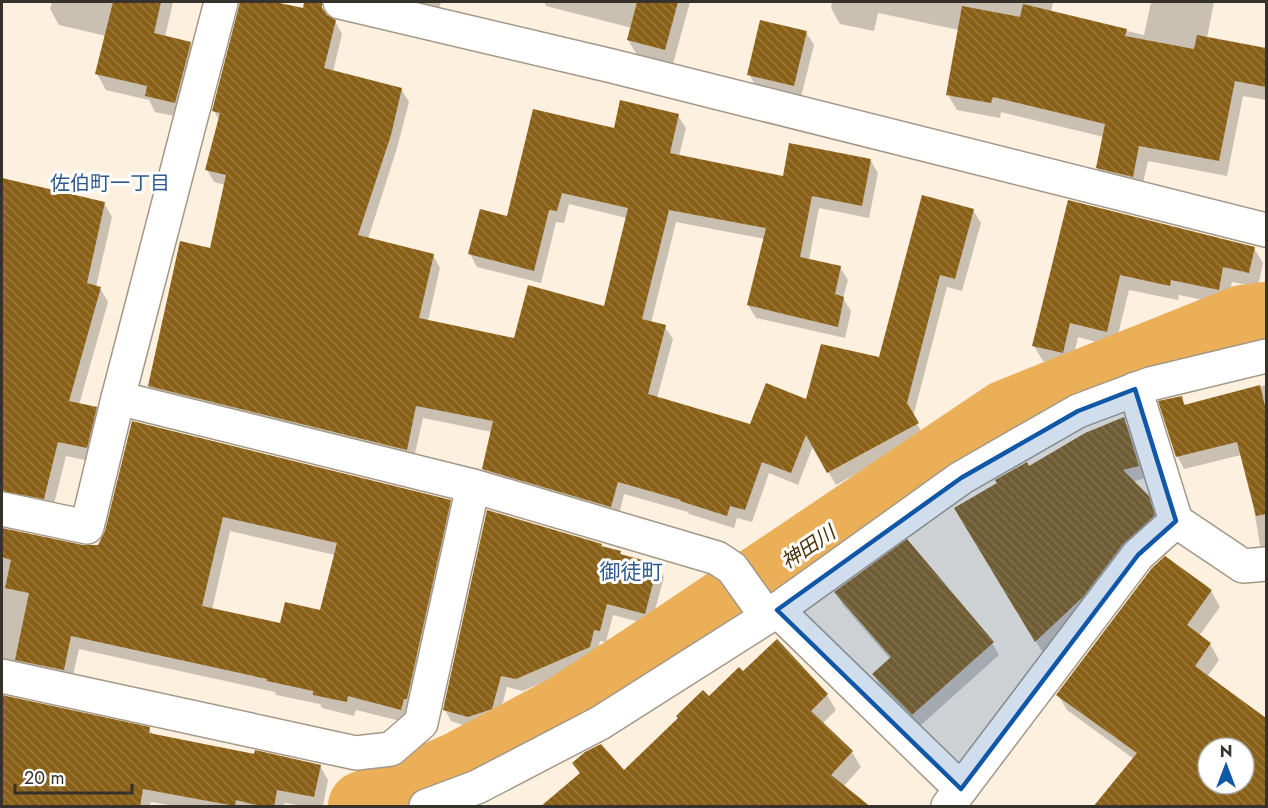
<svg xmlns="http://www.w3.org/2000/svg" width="1268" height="808" font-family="Jost,'Noto Sans JP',sans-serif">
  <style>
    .shadow { fill: #0003; fill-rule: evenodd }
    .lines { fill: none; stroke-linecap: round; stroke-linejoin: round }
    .river { stroke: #eaaf57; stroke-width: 70 }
    .building { fill: url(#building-back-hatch); fill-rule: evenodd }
    .minor-casing { stroke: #a39888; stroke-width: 36 }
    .minor { stroke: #fff; stroke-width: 33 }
    .marked { fill: #1157a7; fill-opacity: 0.2; stroke: #1157a7; stroke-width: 4.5; stroke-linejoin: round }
    .labels { text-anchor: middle; stroke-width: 6; stroke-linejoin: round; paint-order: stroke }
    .neighbourhood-label { font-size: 20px; fill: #2f598e; stroke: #fff }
    .water-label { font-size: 20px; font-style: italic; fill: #49320b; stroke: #fff }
    .quarter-label { font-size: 21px; fill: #2f598e; stroke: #fff }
  </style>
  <defs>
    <pattern id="building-back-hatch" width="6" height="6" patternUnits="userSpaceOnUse" patternTransform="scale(1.5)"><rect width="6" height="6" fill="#8a6017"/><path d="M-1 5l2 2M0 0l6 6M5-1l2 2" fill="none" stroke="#987841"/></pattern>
  </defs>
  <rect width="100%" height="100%" fill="#fdf0df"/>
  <g class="shadow">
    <polygon points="52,2 173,2 165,37 190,43 200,59 184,118 155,112 149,100 106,90 97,74 106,36 59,25 50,9"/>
    <polygon points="241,2 266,2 326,17 335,21 342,34 333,72 401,89 409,102 397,148 368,239 433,255 440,268 428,321 515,340 605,308 627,218 569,204 564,223 556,222 541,283 477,267 470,254 508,218 615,130 678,116 686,128 679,156 784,177 871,161 878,173 869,218 819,208 809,260 840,267 848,280 843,298 851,311 845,338 756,318 748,305 765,239 676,222 651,323 665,327 673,339 657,398 751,426 807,401 880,359 973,210 981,223 962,291 947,287 913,417 924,436 836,485 813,446 798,485 769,473 752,522 737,518 734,528 689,514 688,512 624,494 618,519 491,482 483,469 492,432 423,418 413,462 156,398 149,386 211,250 225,185 214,182 207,170 220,122 214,111"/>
    <polygon points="393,2 441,2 437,15"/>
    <polygon points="544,2 690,2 673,64 637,55 628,40 632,28 546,6"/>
    <polygon points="832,2 1053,2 1051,13 1144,35 1151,2 1214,2 1207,38 1266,50 1266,100 1243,96 1227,176 1148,161 1141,192 1107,183 1097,168 1104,137 1001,112 1000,118 957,110 948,95 959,30 878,13 874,31 840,24 831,8"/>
    <polygon points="806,32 814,45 801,97 756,87 749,74"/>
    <polygon points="2,180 104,203 112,217 96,287 100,288 108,302 79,405 96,408 104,422 94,462 66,456 52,512 2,507 2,349 3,343 2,342"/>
    <polygon points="1069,201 1254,248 1263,263 1258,287 1232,282 1227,305 1179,295 1178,300 1129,290 1115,347 1078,337 1071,368 1043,361 1034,346"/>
    <polygon points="1266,385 1266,556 1260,545 1251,492 1241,455 1184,469 1177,456 1181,397 1186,406"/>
    <polygon points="1123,419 1130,431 1145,478 1132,482 1148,499 1155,523 1158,522 1154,509 1161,528 1089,609 1043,653 956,509 1028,468"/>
    <path d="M133,423L450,501L458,515L409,723L356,710L354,716L322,708L320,704L276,695L275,692L79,649L71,684L2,674V530L83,547L99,546L107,532ZM230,531L335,555L321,612L281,625L212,610Z"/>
    <polygon points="601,545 603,548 620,552 622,556 657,565 664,577 651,625 613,615 606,642 600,641 596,659 523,691 507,687 498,720 475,729 451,721 445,710"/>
    <path d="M1211,591L1220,607L1199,636L1210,644L1219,660L1207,677L1266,719V806H1095L1134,759L1067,710L1058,695ZM1208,748H1244V784H1208Z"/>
    <polygon points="836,593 992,643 999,655 920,726 881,687 874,675 891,660 843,605"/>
    <polygon points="743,673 827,695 836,710 822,724 852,752 861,767 843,787 581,775 574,763 624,772 709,698"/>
    <polygon points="2,697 149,729 153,735 320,766 328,780 323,806 302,806 285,803 284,806 175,806 151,802 150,806 2,806"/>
  </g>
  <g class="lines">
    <polyline class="river" points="363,806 387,798 460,766 565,710 667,643 1006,415 1243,320 1266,317"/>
  </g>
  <g class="building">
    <polygon points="113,2 161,2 154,33 191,42 175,103 145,96 147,86 95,74"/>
    <polygon points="240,2 275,2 303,8 304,2 322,2 322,8 327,15 336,20 324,68 402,88 391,135 358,235 434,254 419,318 514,338 528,285 604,306 628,208 562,193 557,211 549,210 534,271 468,254 480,209 507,216 533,109 614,128 620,100 679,114 670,153 783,176 789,143 871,159 862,206 812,196 800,257 841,266 835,294 844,297 838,327 747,305 766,228 669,210 642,319 666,325 648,394 750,424 766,383 806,399 821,344 879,357 922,195 974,209 955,279 940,275 907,403 919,423 827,473 806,435 791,473 762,462 745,510 730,506 727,516 680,501 681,500 618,482 611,507 482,469 493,421 416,406 407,450 148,386 180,241 210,248 226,175 205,170 220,113 212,111"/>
    <polygon points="637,2 678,2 665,50 627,40"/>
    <polygon points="1023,4 1127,29 1125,36 1194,49 1197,35 1266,48 1266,87 1235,81 1219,161 1139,146 1133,177 1096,168 1105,124 993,97 991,103 946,95 962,6 1020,17"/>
    <polygon points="760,20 807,31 794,86 747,75"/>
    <polygon points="2,178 105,202 87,283 101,287 69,401 97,407 87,448 58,442 44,499 2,491"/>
    <polygon points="1068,200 1255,247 1249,273 1223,267 1219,290 1171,280 1170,286 1120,275 1107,332 1070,323 1063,353 1032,346"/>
    <polygon points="1260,385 1266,410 1266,514 1256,516 1237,442 1176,457 1158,401 1182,396 1184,405"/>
    <polygon points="1124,417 1139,466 1123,470 1149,496 1155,515 1123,544 1083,597 1035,642 954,508 997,483 995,480 1027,462 1029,466 1085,433"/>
    <path d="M132,421L451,500L407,699H404L401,710L348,696L347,702L313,695V691L267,681V679L71,636L64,670L15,660L29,593L5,588L11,560L2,557V528L83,545H98L105,531ZM223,517L337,543L320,610L285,602L280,623L202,606Z"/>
    <polygon points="487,510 602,544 601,546 621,551 620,554 658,564 645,614 607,604 600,631 594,630 590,647 516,679 501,676 492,709 468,717 443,710"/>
    <polygon points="907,539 994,642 912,715 872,674 891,657 834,592"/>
    <path d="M1165,556L1212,590L1187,625L1211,643L1195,666L1266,718V807H1093L1137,753L1056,695L1152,568ZM1208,748H1244V784H1208Z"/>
    <polygon points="777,639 828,694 811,711 853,751 831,775 871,807 540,807 580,773 572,763 585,752 601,744 624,770 678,718 676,716 703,690 709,696 739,667 743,671"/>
    <polygon points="2,695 150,727 149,733 254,754 255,750 321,765 314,797 277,790 274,807 264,807 236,800 235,806 143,789 140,807 2,807"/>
  </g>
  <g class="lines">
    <g class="minor-casing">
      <g id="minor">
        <polyline points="340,2 612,66 1266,230"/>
        <polyline points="1135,389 1176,521"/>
        <polyline points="118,398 473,486 717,558 732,568 767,617"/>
        <polyline points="2,509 87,527 118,398 221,2"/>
        <polyline points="777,610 961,789"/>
        <polyline points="2,676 356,753 391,749 421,723 473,486"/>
        <polyline points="426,806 477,787 600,723 767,617 961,478 1078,411 1150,384 1266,356"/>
        <polyline points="948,806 1138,555 1176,521 1243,566 1266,564"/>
      </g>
    </g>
    <use href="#minor" class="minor"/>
  </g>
  <path class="marked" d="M1135,389L1176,521L1138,555L961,789L777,610L961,478L1078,411Z"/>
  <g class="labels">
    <g class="neighbourhood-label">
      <text x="110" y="190">佐伯町一丁目</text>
    </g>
    <g class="water-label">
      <text transform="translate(808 547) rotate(-34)" y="7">神田川</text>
    </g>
    <g class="quarter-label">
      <text x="631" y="579">御徒町</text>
    </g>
  </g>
  <rect width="1268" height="808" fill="none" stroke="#36312a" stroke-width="6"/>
  <g transform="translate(1226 766)"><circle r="28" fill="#ffffff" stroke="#afadaa" stroke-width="1.5"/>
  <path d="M0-4.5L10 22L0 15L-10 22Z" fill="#1157a7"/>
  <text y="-9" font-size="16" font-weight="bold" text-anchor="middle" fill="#36312a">N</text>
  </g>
  <path d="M15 784v9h117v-9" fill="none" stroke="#36312a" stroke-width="3"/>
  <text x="24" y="784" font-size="18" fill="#36312a" stroke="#ffffff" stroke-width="4.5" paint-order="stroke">20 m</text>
</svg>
